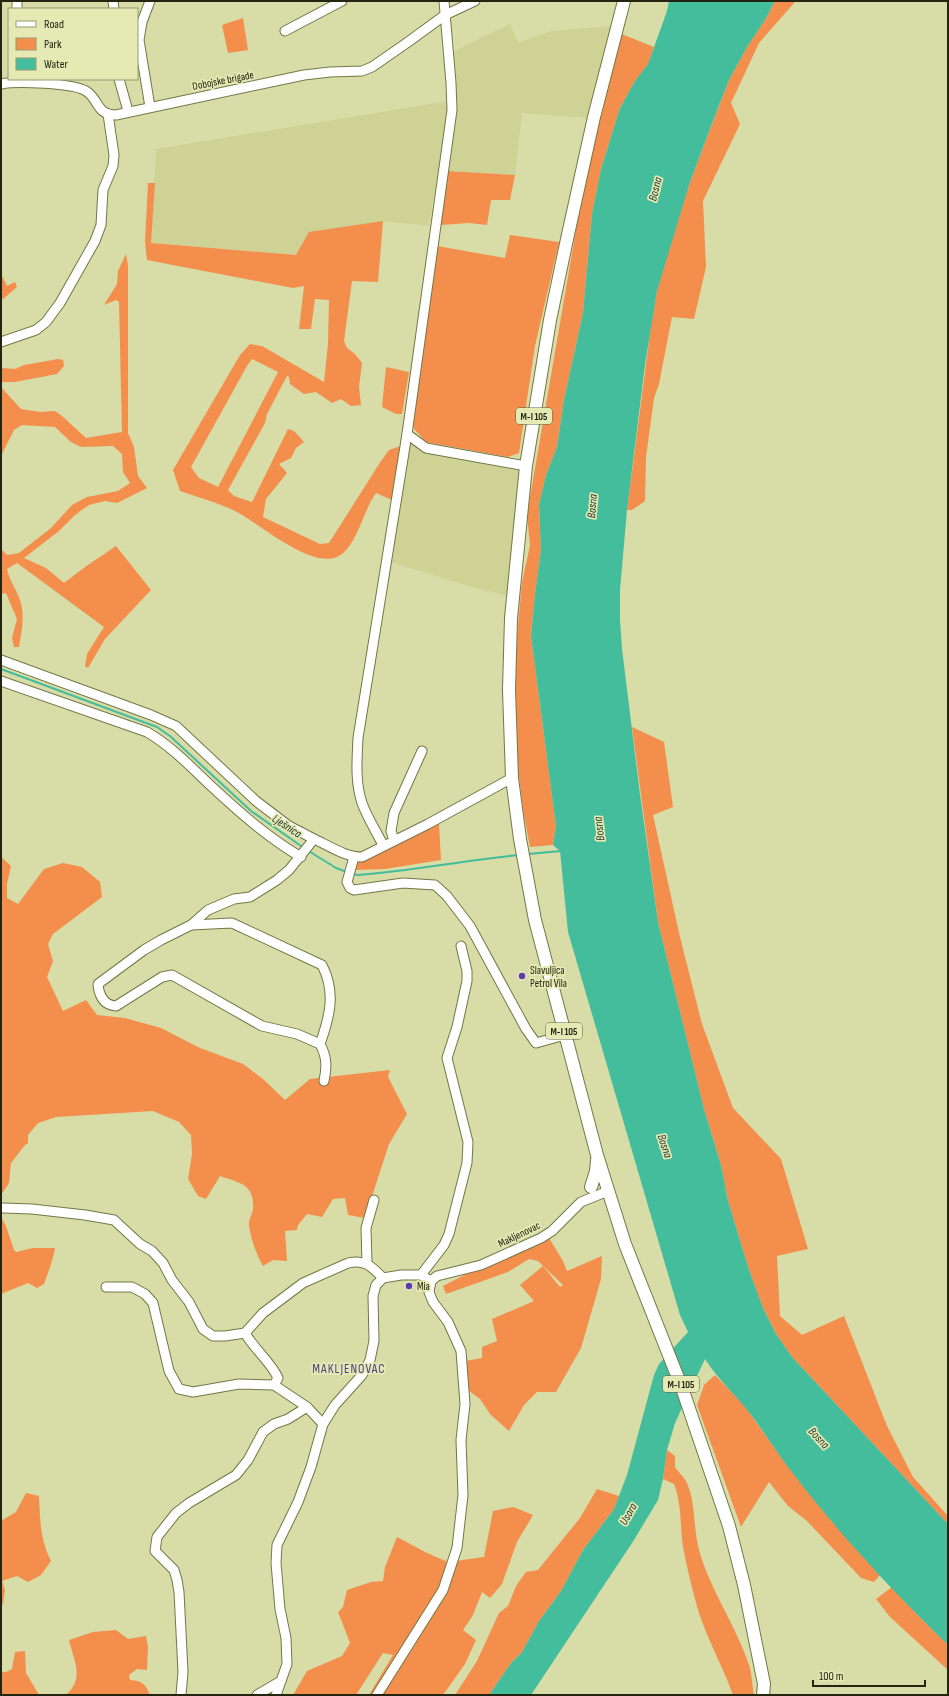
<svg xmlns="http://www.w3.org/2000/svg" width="949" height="1696" font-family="'Sofia Sans Condensed',sans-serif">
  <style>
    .built { fill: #ced295 }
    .green { fill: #f48e4d; fill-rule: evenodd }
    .water { fill: #44bd9c }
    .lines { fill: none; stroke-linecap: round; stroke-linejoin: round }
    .stream { stroke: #44bd9c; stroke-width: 2 }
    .minor-casing { stroke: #747745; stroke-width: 11 }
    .major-casing { stroke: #747745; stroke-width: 14 }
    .minor { stroke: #fff; stroke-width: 9 }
    .major { stroke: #fff; stroke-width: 12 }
    .poi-dot { fill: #5e3bb3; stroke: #e5e9b3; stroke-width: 1.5 }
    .labels { text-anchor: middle; stroke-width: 3.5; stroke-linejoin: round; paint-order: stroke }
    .shield { fill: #e5e9b3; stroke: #5e6042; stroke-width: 1 }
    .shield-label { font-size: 10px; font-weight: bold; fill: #242511 }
    .street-label { font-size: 11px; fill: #242511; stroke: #e5e9b3 }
    .poi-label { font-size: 11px; fill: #242511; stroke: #e5e9b3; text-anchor: start }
    .water-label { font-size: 12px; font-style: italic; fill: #19332b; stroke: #e5e9b3 }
    .quarter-label { font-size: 13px; letter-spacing: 1px; fill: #4d407d; stroke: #e5e9b3 }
  </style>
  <rect width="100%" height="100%" fill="#d8dca7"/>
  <g class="built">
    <polygon points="510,24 518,43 551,31 612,26 587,118 522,113 515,175 447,171 456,121 453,52"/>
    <polygon points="449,101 429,226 383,221 296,255 151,243 156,149"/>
    <polygon points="409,440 520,469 507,596 465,585 391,562"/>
  </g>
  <g class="green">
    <polygon points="775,1 798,1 795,2 759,43 731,103 740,124 703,201 706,267 694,319 672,317 659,384 654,398 646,457 645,501 632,510 627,510 651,326 657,291 674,230 690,182 729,80 747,47 765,20"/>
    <polygon points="243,18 248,50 228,53 222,25"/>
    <polygon points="619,33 654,47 648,65 635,81 620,108 601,169 592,214 583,313 564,400 557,447 546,475 539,505 541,550 535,594 531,636 556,826 553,845 530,847 524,815 517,761 515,658 522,583 530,545 527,515 576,230 591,156"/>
    <polygon points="447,171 515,175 510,200 491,200 487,225 469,223 441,225"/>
    <path d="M148,183H155L151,243L296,255L309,232L383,221L378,282L352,281L344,341L347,348L355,354L362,363L359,387L361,405L351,406L341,399L332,403L316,392L304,394L290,384L289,377L287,376L267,414L265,423L228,490L234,496L252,502L288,429L294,431L304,442L296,448L291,458L279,464L287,473L266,499L263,517L320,544L329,543L381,461L389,450L401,446L392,500L376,493C363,510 357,548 337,557C310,568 261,525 237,512C220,503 199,498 180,491L173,470L240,355L250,344L262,346L324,382L328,344L329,300L315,299L311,329H299L304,286L293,288L147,260L145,242ZM252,359L278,372L218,487L199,478L191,467L247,366Z"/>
    <polygon points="510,235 559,242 535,346 519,453 508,457 426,442 414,429 413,422 437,246 505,258"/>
    <path d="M126,254L128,265V433L134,447L138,476L147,488L117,503L105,501L89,505L75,515L59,531L24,558L46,568L64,583L85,567L116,546L151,590L105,639L88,668L85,666L87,654L104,627L17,563L7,569C9,579 14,586 18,595C26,612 22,629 19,647H14L12,638L17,619L6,593L1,594V549L7,555L19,553L51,528L72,505L87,497L118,491L130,483L123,472L122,454L113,446L81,447L71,442L55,427L22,425L14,430L1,456V387L21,409L40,412L55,411L62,416L86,438L122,432L119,302L116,300L104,305L117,284L118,271Z"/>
    <polygon points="1,274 7,286 15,282 17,287 3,299 1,298"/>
    <polygon points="58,359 63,360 64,366 57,374 15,382 1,382 1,368 15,369 24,365"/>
    <polygon points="386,367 409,372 402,414 396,414 382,407"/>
    <polygon points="632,727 664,742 673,807 653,815 680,937 702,1024 733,1108 781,1159 808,1249 777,1256 780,1316 802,1335 844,1316 887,1426 913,1477 948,1516 948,1524 792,1357 776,1334 763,1308 749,1270 728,1201 721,1165 704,1109 658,922"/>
    <polygon points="439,823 441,860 385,869 355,870 357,863 362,860 372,857 387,848"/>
    <path d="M1,857L11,866L7,884V898L18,904L44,869L63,863L82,867L100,882L102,897L53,934L48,944L53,961L47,977L63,1011L86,1000L97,1015L125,1018L161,1028L200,1048L243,1064L263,1079L285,1100L310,1079L390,1070L388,1077L407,1114L389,1144L365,1218L348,1215L345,1198L333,1199L322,1217L307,1214L298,1225L297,1230L285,1231L287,1261L273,1260L263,1266C256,1253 251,1240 249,1225C248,1220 252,1215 253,1210C255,1184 240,1183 220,1176L206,1199L198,1196L188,1179L192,1154L191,1135L179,1122L153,1111L56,1117L38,1123L28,1135V1143L25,1145L11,1163L9,1183L1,1195Z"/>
    <path d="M1,1217L6,1226L14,1250L16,1252L33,1248H55C53,1261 48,1272 44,1284L37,1288L28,1283L1,1294Z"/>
    <polygon points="549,1238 563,1261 567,1271 602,1256 601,1279 581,1348 556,1392 537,1392 524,1405 509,1431 490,1414 480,1399 464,1387 465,1361 482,1358 482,1347 497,1341 492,1319 534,1301 520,1285 543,1266 560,1287 563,1285 538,1261 529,1259 508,1272 446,1294 443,1286 472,1271"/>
    <polygon points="715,1375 744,1405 783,1460 827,1515 880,1575 874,1582 861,1578 807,1521 788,1506 769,1482 741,1527 697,1405 704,1385"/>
    <path d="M667,1450L675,1456V1467C678,1472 683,1476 686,1481C696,1501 693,1528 699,1550C710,1590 736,1625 749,1665C752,1674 752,1685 754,1695H733C721,1661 702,1631 694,1595C690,1580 686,1563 683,1547C680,1527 682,1504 674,1484L663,1479Z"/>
    <polygon points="597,1489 619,1496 614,1509 583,1550 561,1591 539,1621 522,1652 511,1663 489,1695 455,1695 477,1661 499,1613 508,1606 516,1586 526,1572 538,1570 580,1518"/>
    <path d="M26,1493L39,1496C40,1520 40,1539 51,1561L41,1575L28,1582L17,1576L2,1581L5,1590L3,1604L1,1605V1521L16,1512Z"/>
    <polygon points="513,1507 533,1515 517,1542 502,1584 490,1598 482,1592 473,1615 463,1630 476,1640 465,1664 443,1695 369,1695 393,1655 383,1653 356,1695 293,1695 307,1671 342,1656 350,1643 338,1612 343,1607 347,1590 371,1582 383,1581 385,1567 397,1537 427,1553 448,1562 484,1557 493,1511"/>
    <polygon points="892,1587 918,1615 948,1645 948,1670 890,1617 876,1599"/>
    <path d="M116,1630L128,1639L146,1636L148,1647L147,1670L137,1669L129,1675L130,1680C142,1681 145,1683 150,1695H66C85,1678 74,1662 69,1640L93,1632Z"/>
    <polygon points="25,1651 26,1673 39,1695 1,1695 1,1672 6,1672 12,1669 15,1652"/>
  </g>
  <path class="water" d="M669,1H775L765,20L747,47L729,80L718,108L690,182L657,291L645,365L627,510L620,590V620L622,649L640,794L658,922L671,975L704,1109L721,1165L728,1201L749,1270L763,1308L776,1334L792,1357L948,1524V1645C890,1589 830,1524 782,1459C773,1446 764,1433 755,1420C739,1398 719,1381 705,1359L675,1423L667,1450L663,1479L658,1500L634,1540L531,1695H489L511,1663L522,1652L539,1621L561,1591L583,1550L614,1509L627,1475L654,1375L659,1364L688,1332L680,1315L568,932L560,851L553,845L556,826L531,636L535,594L541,550L539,505L546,475L557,447L564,400L583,313L592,214L601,169L620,108L635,81L648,64L667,11Z"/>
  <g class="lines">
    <g class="stream">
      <polyline points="1,669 157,727 170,736 251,811 304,848"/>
      <polyline points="307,850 336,868 347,872"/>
      <polyline points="528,854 561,851"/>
      <path d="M351,874L358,875C412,871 465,860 519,855"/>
    </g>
    <g class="minor-casing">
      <g id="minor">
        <polyline points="113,1 114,9"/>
        <polyline points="150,1 142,22 139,40 150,107"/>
        <polyline points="17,9 17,1"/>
        <polyline points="285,31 342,1"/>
        <polyline points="119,79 128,111"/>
        <path d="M1,84C17,81 73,83 86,91C100,100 95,114 116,115L304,75L330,72L362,71L372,67L408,42L445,15L475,1"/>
        <polyline points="1,342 36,330 46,322 60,303 95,241 101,225 103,190 113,166 114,155 108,114"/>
        <polyline points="407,434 426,448 526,466"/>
        <polyline points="1,660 151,715 176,726 256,801 289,826 314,839"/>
        <path d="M1,681L147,732C171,746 190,766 210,785C238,811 267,837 301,857"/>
        <polyline points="394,840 391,831 394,813 422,751"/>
        <path d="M383,845C376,831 367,817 362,803C355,782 357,760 358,738L407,434L452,110L451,83L444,1"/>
        <polyline points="354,857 347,882 350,888 354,890 403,883 435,885 447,896 470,926 526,1029 536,1043 565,1035"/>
        <path d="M191,925L232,923L322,965C336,992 330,1016 320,1044"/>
        <path d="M324,1081C327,1067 327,1057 320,1044L297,1034L262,1026L172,975L162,977L116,1006C104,1005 99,996 98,984L144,950L161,940L191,925L208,910L234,899L250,897L277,880L289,870L314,839C330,846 345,857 362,857L428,824L512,778"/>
        <path d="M3,1208L32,1209L85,1215L114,1220L140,1244L152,1251L163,1263L172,1280L189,1302L203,1329L213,1336H225L245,1333L263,1313L303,1283L348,1263C365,1259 371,1266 383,1278"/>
        <polyline points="367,1263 366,1228 374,1200"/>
        <polyline points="421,1275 444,1245 449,1234 467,1163 468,1142 447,1058 457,1027 467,981 467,971 461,946"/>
        <polyline points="431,1281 437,1276 481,1265 541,1238 552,1231 581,1202 608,1191"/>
        <polyline points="106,1287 132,1287 145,1294 153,1303 169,1371 179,1389 193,1392 239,1384 274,1385"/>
        <path d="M245,1333C254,1349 271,1362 278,1378L274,1385L307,1407L323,1424"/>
        <polyline points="181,1695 183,1672 179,1592 177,1580 174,1570 155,1551 157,1537 176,1513 189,1503 236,1475 248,1460 263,1432 274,1424 288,1419 307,1407"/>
        <polyline points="257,1695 281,1681 287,1664 286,1638 280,1609 276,1563 277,1545 298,1502 311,1467 323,1424 335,1405 362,1375 370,1360 374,1341 373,1296 376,1285 383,1278 401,1275 421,1275 431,1281"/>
        <polyline points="276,1695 281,1681"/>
        <polyline points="377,1695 443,1590 457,1548 463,1495 461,1440 465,1404 461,1351 448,1322 433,1302 429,1292 431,1281"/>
      </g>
    </g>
    <g class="major-casing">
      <g id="major">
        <polyline points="624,1 594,117 567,239 550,320 526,466 511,618 509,690 512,778 520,839 535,920 597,1155 625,1244 682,1388 729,1526 744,1585 764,1684 763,1695"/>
        <polyline points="591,1187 596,1171 597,1160"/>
      </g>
    </g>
    <use href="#minor" class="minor"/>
    <use href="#major" class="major"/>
  </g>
  <g class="poi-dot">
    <circle cx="522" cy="976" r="4"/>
    <circle cx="409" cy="1286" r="4"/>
  </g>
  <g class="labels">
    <g class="shield">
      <rect x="516" y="408" width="36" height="16" rx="3"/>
      <rect x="546" y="1023" width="36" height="16" rx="3"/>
      <rect x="663" y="1376" width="36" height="16" rx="3"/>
    </g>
    <g class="shield-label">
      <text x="534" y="420">M-I 105</text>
      <text x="564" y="1035">M-I 105</text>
      <text x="681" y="1388">M-I 105</text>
    </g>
    <g class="street-label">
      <text transform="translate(223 80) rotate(-11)" y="4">Dobojske brigade</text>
      <text transform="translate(519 1234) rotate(-26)" y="4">Makljenovac</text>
    </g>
    <g class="poi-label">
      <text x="530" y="974">Slavuljica<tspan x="530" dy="13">Petrol Vila</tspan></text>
      <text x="417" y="1290">Mia</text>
    </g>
    <g class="water-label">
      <text transform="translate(655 189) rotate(-76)" y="4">Bosna</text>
      <text transform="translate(592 506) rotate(-85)" y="4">Bosna</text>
      <text transform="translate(287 826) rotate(33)" y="4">Lješnica</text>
      <text transform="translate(599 829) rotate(-97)" y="4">Bosna</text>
      <text transform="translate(665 1146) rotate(72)" y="4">Bosna</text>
      <text transform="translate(819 1438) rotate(47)" y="4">Bosna</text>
      <text transform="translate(628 1514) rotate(-60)" y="4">Usora</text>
    </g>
    <g class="quarter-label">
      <text x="349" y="1373">MAKLJENOVAC</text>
    </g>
  </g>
  <rect width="949" height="1696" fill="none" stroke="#242511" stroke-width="4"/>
  <rect x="8" y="8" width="130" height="72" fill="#e5e9b3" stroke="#989b72"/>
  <rect x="16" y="21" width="20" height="6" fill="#ffffff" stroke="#989b72"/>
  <text x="44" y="28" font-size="12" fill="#242511">Road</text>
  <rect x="16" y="38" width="20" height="12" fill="#f48e4d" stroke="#989b72"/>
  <text x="44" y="48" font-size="12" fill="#242511">Park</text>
  <rect x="16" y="58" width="20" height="12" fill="#44bd9c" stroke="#989b72"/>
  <text x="44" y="68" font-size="12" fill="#242511">Water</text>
  <path d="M813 1680v6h112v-6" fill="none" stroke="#242511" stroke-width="2"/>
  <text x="819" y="1680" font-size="12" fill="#242511" stroke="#e5e9b3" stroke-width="3" paint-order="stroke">100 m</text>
</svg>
